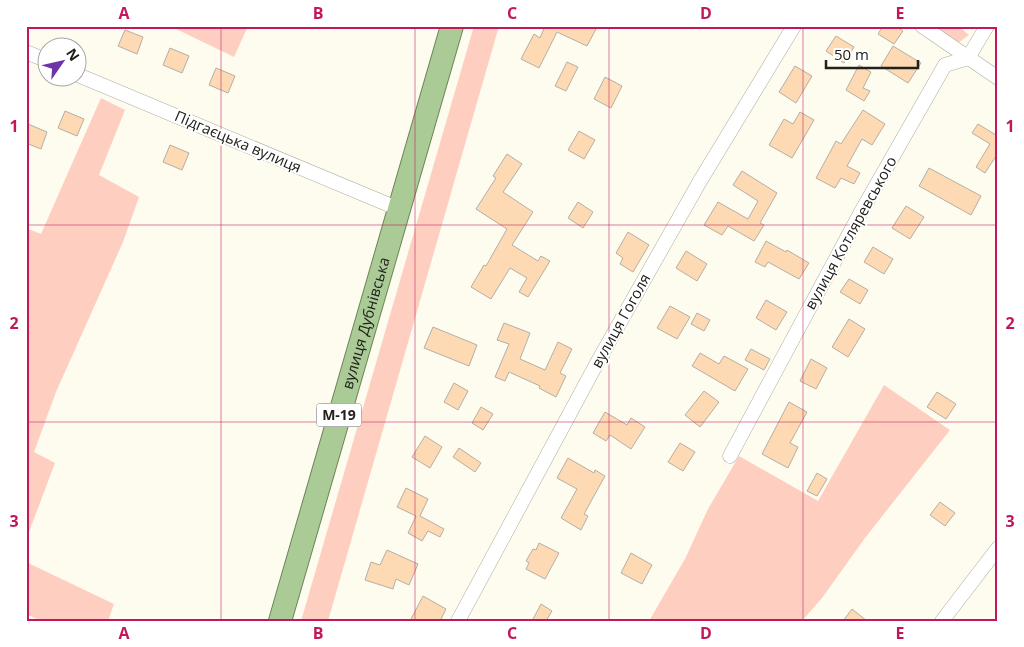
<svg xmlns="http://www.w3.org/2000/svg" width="1024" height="647" font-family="'Open Sans',sans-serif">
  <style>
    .green { fill: #fecfc0 }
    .building { fill: #fddab3; stroke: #b6aea5 }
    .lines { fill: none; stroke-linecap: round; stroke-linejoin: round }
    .minor-casing { stroke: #adaca0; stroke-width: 15 }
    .trunk-casing { stroke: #6c865a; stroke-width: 24 }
    .minor { stroke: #fff; stroke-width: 14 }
    .trunk { stroke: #aaca96; stroke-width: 22 }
    .grid { fill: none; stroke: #c2185b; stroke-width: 1; stroke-opacity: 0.55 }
    .labels { text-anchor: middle; stroke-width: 4; stroke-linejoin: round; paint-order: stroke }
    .shield { fill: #fff; stroke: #646360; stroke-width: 1 }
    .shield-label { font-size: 14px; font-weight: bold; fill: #21201c }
    .street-label { font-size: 15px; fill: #21201c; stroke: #fff }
    .neatline { fill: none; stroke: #c2185b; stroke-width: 2 }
    .grid-label { font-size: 16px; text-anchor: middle; font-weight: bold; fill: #c2185b }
  </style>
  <rect width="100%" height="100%" fill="#fdfcef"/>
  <g class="green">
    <polygon points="170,26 248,26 234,57"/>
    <polygon points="474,26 499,26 328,621 301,621"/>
    <polygon points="934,26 958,26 969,35 958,43"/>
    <polygon points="101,98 125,110 99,175 139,197 123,242 56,392 34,452 55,463 26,540 26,228 41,234"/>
    <polygon points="884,385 950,430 865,538 822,598 802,621 649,621 685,559 708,509 739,456 818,501"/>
    <polygon points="26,562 114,604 108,621 41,621 26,614"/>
  </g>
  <g class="building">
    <polygon points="545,26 591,26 596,29 587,46 557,32 539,68 521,59 534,34 540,38"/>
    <polygon points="883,26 895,26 903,31 894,44 878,34"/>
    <polygon points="125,30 143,37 137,54 118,46"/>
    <polygon points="836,36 854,47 844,63 826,51"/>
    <polygon points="893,46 921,63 908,83 881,66"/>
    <polygon points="170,48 189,56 182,73 163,65"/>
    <polygon points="567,62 578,67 566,91 555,86"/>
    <polygon points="859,65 871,72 863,88 870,91 864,101 846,90"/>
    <polygon points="795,66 812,76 796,103 779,92"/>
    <polygon points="216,68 235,76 228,93 209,85"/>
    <polygon points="605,77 622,86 611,108 594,99"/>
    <polygon points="863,110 885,124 872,145 862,139 847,166 860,173 854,184 841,178 835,188 816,178 836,141 841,144"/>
    <polygon points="65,111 84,119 77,136 58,128"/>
    <polygon points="800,112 814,120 792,158 769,145 784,119 793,124"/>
    <polygon points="28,124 47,132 41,149 26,143 26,130"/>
    <polygon points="978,124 996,135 998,132 998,153 985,173 976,167 990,144 972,133"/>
    <polygon points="579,131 595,140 584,159 568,150"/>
    <polygon points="170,145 189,153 182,170 163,162"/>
    <polygon points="507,154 522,164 503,192 533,212 512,245 538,261 541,256 550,261 528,297 519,292 527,278 510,268 491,299 471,287 484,265 486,266 507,229 476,209 496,178 493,176"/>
    <polygon points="929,168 981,196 971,215 919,186"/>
    <polygon points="742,171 777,193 760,223 764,225 754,241 728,226 722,235 704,225 718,202 748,219 758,201 733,185"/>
    <polygon points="578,202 593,212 583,228 568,218"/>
    <polygon points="906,206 924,217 910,239 892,228"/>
    <polygon points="628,232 649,245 633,272 620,264 623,258 616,253"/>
    <polygon points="766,241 786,252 787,250 809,263 799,279 768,262 765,267 755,262"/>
    <polygon points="873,247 893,259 884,274 864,262"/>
    <polygon points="686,251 707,264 697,281 676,268"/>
    <polygon points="849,279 868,290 860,304 840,292"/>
    <polygon points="766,300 787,312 776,330 756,318"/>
    <polygon points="670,306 690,317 677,339 657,328"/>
    <polygon points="697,313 710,320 704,331 691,324"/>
    <polygon points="849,319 865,329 848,357 832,347"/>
    <polygon points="504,323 530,333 520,359 545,370 558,342 572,349 560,373 566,376 556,397 539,388 540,386 509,372 505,381 495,377 509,344 497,340"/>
    <polygon points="433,327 477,345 469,366 424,348"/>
    <polygon points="751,349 770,359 764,370 745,360"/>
    <polygon points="700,353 719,364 724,356 748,369 735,391 692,366"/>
    <polygon points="811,359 827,368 816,389 800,381"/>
    <polygon points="454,383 468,391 458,410 444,402"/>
    <polygon points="704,391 719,402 700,427 685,415"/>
    <polygon points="937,392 956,404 946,419 927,407"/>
    <polygon points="789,402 807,412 790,443 798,447 788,468 762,454"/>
    <polygon points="481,407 493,414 483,430 472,423"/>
    <polygon points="605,412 627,425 631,418 645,427 631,449 610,435 606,441 593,433"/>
    <polygon points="425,436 442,447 430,468 412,457"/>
    <polygon points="680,443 695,452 683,471 668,462"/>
    <polygon points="459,448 481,463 475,472 453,457"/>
    <polygon points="568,458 594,473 595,470 605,476 584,514 588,516 581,530 561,518 577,489 557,478"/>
    <polygon points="817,473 827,479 817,496 807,491"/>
    <polygon points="406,488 428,499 420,516 444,529 440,537 428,531 422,541 408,533 416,516 397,507"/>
    <polygon points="940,502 955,513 945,526 930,515"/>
    <polygon points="539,543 559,553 545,579 526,569 529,563 526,561 533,549 536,550"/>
    <polygon points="387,550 418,564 409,585 396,579 393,589 365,580 371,562 380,565"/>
    <polygon points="631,553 652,565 642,584 621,573"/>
    <polygon points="423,596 446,609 440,621 410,621"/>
    <polygon points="541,604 552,611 546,621 532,621"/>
    <polygon points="852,609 867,621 843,621"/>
  </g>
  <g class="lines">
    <g class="minor-casing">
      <g id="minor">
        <polyline points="922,26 998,78"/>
        <polyline points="26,52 48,61"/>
        <polyline points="78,75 399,209"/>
        <polyline points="730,456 861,212 945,65 968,58 987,26"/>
        <polyline points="458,621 597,363 700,181 794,26"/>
        <polyline points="942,621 998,548"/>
      </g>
    </g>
    <g class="trunk-casing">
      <g id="trunk">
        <path id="s1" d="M280,621L452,26"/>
      </g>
    </g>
    <use href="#minor" class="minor"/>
    <use href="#trunk" class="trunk"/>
  </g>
  <path class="grid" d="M221,26V621M415,26V621M609,26V621M803,26V621M26,225H998M26,422H998"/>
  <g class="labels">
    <rect class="shield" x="316.5" y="403.5" width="45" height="23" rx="4"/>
    <g class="shield-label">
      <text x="339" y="420">М-19</text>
    </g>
    <g class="street-label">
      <text transform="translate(238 142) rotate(23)" y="5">Підгаєцька вулиця</text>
      <text transform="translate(851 233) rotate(-61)" y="5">вулиця Котляревського</text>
      <text transform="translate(621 321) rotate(-61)" y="5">вулиця Гоголя</text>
      <text dy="5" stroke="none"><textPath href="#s1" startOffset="310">вулиця Дубнівська</textPath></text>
    </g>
  </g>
  <rect width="1024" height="647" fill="none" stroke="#ffffff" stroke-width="55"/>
  <g transform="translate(62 62) rotate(56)"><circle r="24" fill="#ffffff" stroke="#a6a6a4"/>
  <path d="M0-4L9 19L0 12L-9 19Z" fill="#6e34aa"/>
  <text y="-8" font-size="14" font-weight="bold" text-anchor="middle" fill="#21201c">N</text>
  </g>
  <path d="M826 60v8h92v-8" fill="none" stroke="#21201c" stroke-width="2.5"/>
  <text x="834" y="60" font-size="15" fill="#21201c" stroke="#ffffff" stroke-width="4" paint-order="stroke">50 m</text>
  <rect x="28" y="28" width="968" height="592" class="neatline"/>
  <g class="grid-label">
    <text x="124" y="19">A</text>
    <text x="318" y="19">B</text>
    <text x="512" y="19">C</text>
    <text x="706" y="19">D</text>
    <text x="900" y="19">E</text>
    <text x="14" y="132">1</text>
    <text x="1010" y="132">1</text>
    <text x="14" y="329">2</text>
    <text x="1010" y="329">2</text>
    <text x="14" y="527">3</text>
    <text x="1010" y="527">3</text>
    <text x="124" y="639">A</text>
    <text x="318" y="639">B</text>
    <text x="512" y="639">C</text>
    <text x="706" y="639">D</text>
    <text x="900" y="639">E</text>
  </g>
</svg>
